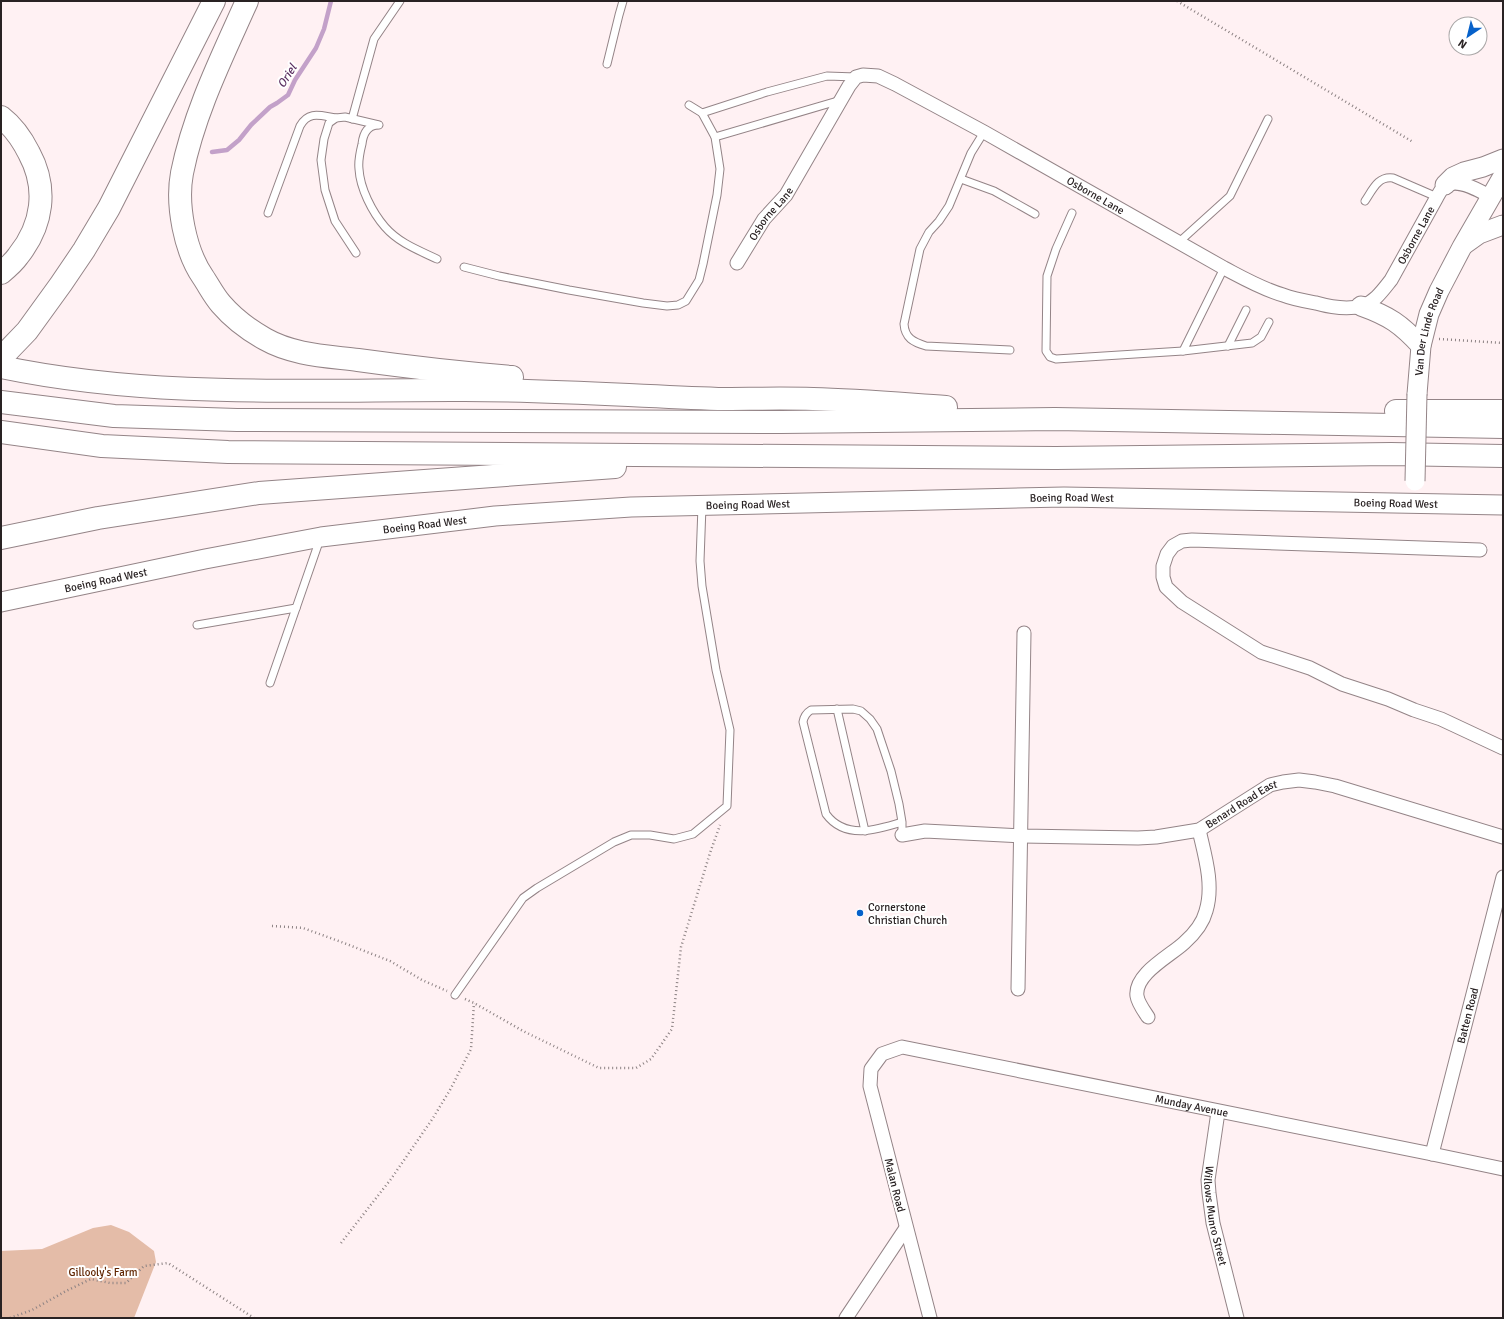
<svg xmlns="http://www.w3.org/2000/svg" width="1504" height="1319" font-family="Signika,sans-serif">
  <style>
    .green { fill: #e4bca8 }
    .lines { fill: none; stroke-linecap: round; stroke-linejoin: round }
    .stream { stroke: #c3a1c9; stroke-width: 4.5 }
    .lane-casing { stroke: #948487; stroke-width: 9 }
    .street-casing { stroke: #948487; stroke-width: 15 }
    .secondary-casing { stroke: #948487; stroke-width: 21 }
    .highway-casing { stroke: #948487; stroke-width: 24 }
    .path { stroke: #8c8283; stroke-width: 2.5; stroke-dasharray: 1 3; stroke-linecap: butt }
    .lane { stroke: #fff; stroke-width: 7 }
    .street { stroke: #fff; stroke-width: 13 }
    .secondary { stroke: #fff; stroke-width: 19 }
    .highway { stroke: #fff; stroke-width: 22 }
    .secondary-bridge-casing { stroke: #948487; stroke-width: 21; stroke-linecap: butt }
    .secondary-bridge { stroke: #fff; stroke-width: 19 }
    .poi-dot { fill: #0661ca; stroke: #fff; stroke-width: 1.5 }
    .labels { text-anchor: middle; stroke-width: 4; stroke-linejoin: round; paint-order: stroke }
    .street-label { font-size: 11px; fill: #292223; stroke: #fff }
    .poi-label { font-size: 11px; fill: #292223; stroke: #fff; text-anchor: start }
    .park-label { font-size: 11px; fill: #602500; stroke: #fff }
    .water-label { font-size: 12px; font-style: italic; fill: #5a2f61; stroke: #fff }
  </style>
  <rect width="100%" height="100%" fill="#fff1f3"/>
  <polygon class="green" points="111,1225 129,1232 154,1251 156,1262 134,1318 1,1318 1,1251 42,1249 93,1228"/>
  <g class="lines">
    <polyline class="stream" points="212,152 227,150 239,140 251,125 270,107 277,103 288,95 295,80 316,48 324,29 331,1"/>
    <g class="lane-casing">
      <g id="lane">
        <polyline points="607,64 619,15 623,1"/>
        <polyline points="702,113 767,92 827,76 856,77"/>
        <polyline points="352,119 374,39 400,1"/>
        <path d="M377,125C366,126 363,135 362,144C360,152 358,161 359,169C360,188 372,212 385,227C399,243 418,250 437,259"/>
        <path d="M984,132L971,153L949,206L939,221L929,232L920,249L904,324C905,338 913,342 926,346L1010,350"/>
        <polyline points="715,137 841,100"/>
        <polyline points="961,179 994,191 1035,214"/>
        <path d="M1365,201C1373,189 1378,176 1393,178L1437,197"/>
        <path d="M268,213L300,126C309,110 321,116 336,118"/>
        <polyline points="1072,213 1056,249 1047,276 1046,351 1050,357 1056,359 1183,351"/>
        <polyline points="1178,243 1230,196 1268,119"/>
        <polyline points="356,253 335,221 325,190 321,160 324,139 329,123 336,118 345,117 379,125"/>
        <polyline points="464,267 499,276 569,290 643,303 667,306 678,305 686,301 699,280 703,264 717,195 720,169 715,137 702,113 689,105"/>
        <polyline points="1224,268 1183,351 1252,343 1261,337 1269,322"/>
        <polyline points="1228,346 1246,310"/>
        <polyline points="197,625 296,608"/>
        <polyline points="270,683 320,539"/>
        <polyline points="837,709 865,831"/>
        <path d="M902,822C877,830 845,840 826,814L803,722C804,716 806,713 811,710L853,709L861,711L870,719L877,729L891,771L899,804L902,822V835"/>
        <polyline points="455,995 523,898 537,888 614,842 631,835 650,835 674,839 693,834 727,806 730,730 716,670 702,586 700,561 702,506"/>
      </g>
    </g>
    <g class="street-casing">
      <g id="street">
        <path id="s1" d="M737,263L764,219L786,195L849,86L856,77L863,75L878,76L895,84L984,132L1224,268C1243,278 1262,289 1283,295C1293,299 1305,301 1316,303C1330,307 1347,310 1362,306C1375,302 1383,290 1391,280L1437,197C1439,194 1441,189 1444,187C1456,176 1480,191 1491,197"/>
        <polyline points="1480,550 1192,540 1182,541 1173,546 1167,554 1163,566 1163,577 1166,587 1182,602 1261,652 1310,668 1342,684 1388,699 1414,710 1441,719 1503,748"/>
        <path id="s2" d="M902,835L925,831L1022,836L1138,838L1156,837L1199,830L1270,785L1283,782L1299,780L1315,782L1335,786L1503,837"/>
        <polyline points="1018,989 1024,633"/>
        <path d="M1148,1017C1144,1011 1138,1003 1137,996C1134,974 1170,956 1184,943C1193,935 1203,923 1206,911C1214,885 1205,856 1199,830"/>
        <path id="s3" d="M1218,1112L1208,1180L1209,1193L1213,1223L1237,1318"/>
        <path id="s4" d="M1432,1154L1503,877"/>
        <polyline points="846,1318 906,1228"/>
        <path id="s5" d="M930,1318L870,1086L871,1069L882,1054L902,1047L1432,1154L1503,1169"/>
      </g>
    </g>
    <g class="secondary-casing">
      <g id="secondary">
        <polyline points="1445,185 1453,177 1464,172 1483,167 1503,159"/>
        <polyline points="1465,244 1479,234 1503,225"/>
        <path d="M1361,306C1389,316 1401,324 1421,346"/>
        <path id="s6" d="M1417,394L1421,346L1429,314L1439,291L1462,247L1503,176"/>
        <path id="s7" d="M1,602L205,559L321,537L495,516L631,507L1064,497L1503,505"/>
      </g>
    </g>
    <g class="highway-casing">
      <g id="highway">
        <path d="M247,1C222,57 194,113 182,173C176,205 185,251 203,277C209,286 214,296 221,304C233,318 249,330 265,339C293,355 327,356 358,360C409,367 461,373 512,377"/>
        <path d="M1,117C14,127 22,139 29,153C48,188 43,225 18,256C14,262 7,268 1,273"/>
        <polyline points="1,358 27,331 61,284 84,250 109,208 214,1"/>
        <path d="M1,367C149,398 302,390 452,390C540,389 629,396 718,399C749,399 781,398 813,399C857,400 902,404 946,407"/>
        <polyline points="1,402 114,416 237,420 781,422 1055,419 1503,427"/>
        <polyline points="1396,411 1503,411"/>
        <polyline points="1,432 102,446 228,452 1056,458 1391,454 1503,456"/>
        <polyline points="1,538 98,518 259,493 615,467"/>
      </g>
    </g>
    <g class="path">
      <polyline points="1177,1 1413,142"/>
      <polyline points="1439,339 1503,343"/>
      <polyline points="272,926 303,928 344,943 390,961 422,980 447,991"/>
      <polyline points="465,999 474,1003 523,1031 599,1068 636,1068 651,1059 672,1029 681,947 710,853 720,825"/>
      <polyline points="341,1243 391,1179 433,1118 450,1090 471,1049 474,1003"/>
      <polyline points="10,1318 32,1310 66,1291 91,1279 110,1283 126,1283 144,1266 168,1263 254,1318"/>
    </g>
    <use href="#lane" class="lane"/>
    <use href="#street" class="street"/>
    <use href="#secondary" class="secondary"/>
    <use href="#highway" class="highway"/>
    <g class="secondary-bridge-casing">
      <polyline id="secondary-bridge" points="1415,481 1417,394"/>
    </g>
    <use href="#secondary-bridge" class="secondary-bridge"/>
  </g>
  <circle class="poi-dot" cx="860" cy="913" r="4"/>
  <g class="labels">
    <g class="street-label">
      <text dy="4" stroke="none"><textPath href="#s1" startOffset="492">Osborne Lane</textPath></text>
      <text dy="4" stroke="none"><textPath href="#s1" startOffset="60">Osborne Lane</textPath></text>
      <text dy="4" stroke="none"><textPath href="#s1" startOffset="876">Osborne Lane</textPath></text>
      <text dy="4" stroke="none"><textPath href="#s6" startOffset="64">Van Der Linde Road</textPath></text>
      <text dy="4" stroke="none"><textPath href="#s7" startOffset="1079">Boeing Road West</textPath></text>
      <text dy="4" stroke="none"><textPath href="#s7" startOffset="1403">Boeing Road West</textPath></text>
      <text dy="4" stroke="none"><textPath href="#s7" startOffset="755">Boeing Road West</textPath></text>
      <text dy="4" stroke="none"><textPath href="#s7" startOffset="431">Boeing Road West</textPath></text>
      <text dy="4" stroke="none"><textPath href="#s7" startOffset="107">Boeing Road West</textPath></text>
      <text dy="4" stroke="none"><textPath href="#s2" startOffset="348">Benard Road East</textPath></text>
      <text dy="4" stroke="none"><textPath href="#s4" startOffset="143">Batten Road</textPath></text>
      <text dy="4" stroke="none"><textPath href="#s5" startOffset="592">Munday Avenue</textPath></text>
      <text transform="translate(895 1185) rotate(76)" y="4">Malan Road</text>
      <text dy="4" stroke="none"><textPath href="#s3" startOffset="105">Willows Munro Street</textPath></text>
    </g>
    <g class="poi-label">
      <text x="868" y="911">Cornerstone<tspan x="868" dy="13">Christian Church</tspan></text>
    </g>
    <g class="park-label">
      <text x="103" y="1276">Gillooly's Farm</text>
    </g>
    <g class="water-label">
      <text transform="translate(287 76) rotate(-57)" y="4">Oriel</text>
    </g>
  </g>
  <rect width="1504" height="1319" fill="none" stroke="#292223" stroke-width="4"/>
  <g transform="translate(1468 36) rotate(215)"><circle r="19" fill="#ffffff" stroke="#a9a7a7"/>
  <path d="M0-3L7 15L0 10L-7 15Z" fill="#0661ca"/>
  <text y="-6" font-size="11" font-weight="bold" text-anchor="middle" fill="#292223">N</text>
  </g>
</svg>
